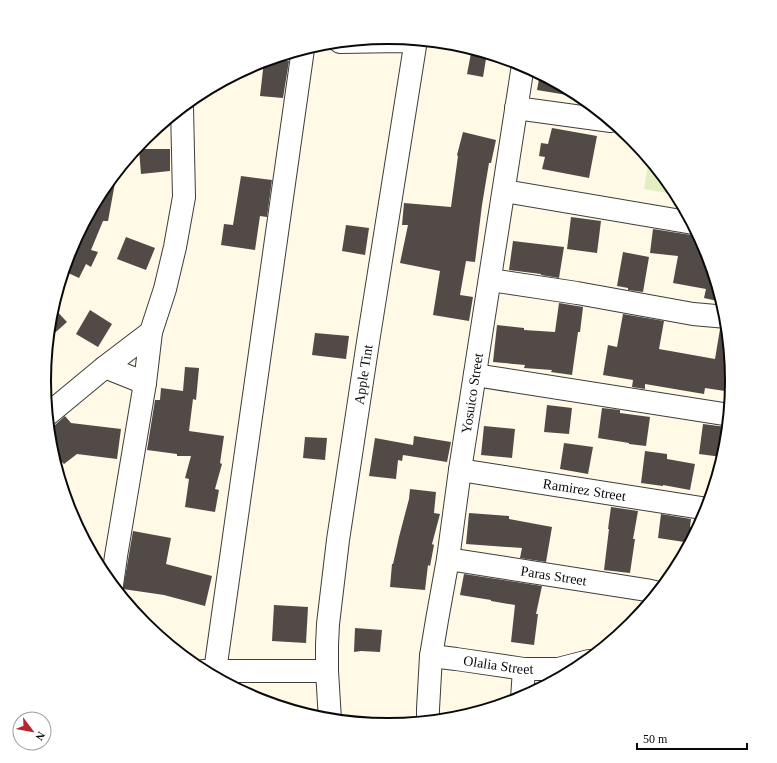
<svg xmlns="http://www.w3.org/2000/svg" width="777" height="763" font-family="Georgia,serif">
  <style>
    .pitch { fill: #e2efc3 }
    .building { fill: #524a46 }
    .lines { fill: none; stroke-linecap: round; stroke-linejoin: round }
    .minor-casing { stroke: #3d3d3d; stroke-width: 24 }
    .minor { stroke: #fff; stroke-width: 22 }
    .labels { text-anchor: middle; stroke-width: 4; stroke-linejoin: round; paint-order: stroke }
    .street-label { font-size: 14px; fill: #0a0a0a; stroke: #fff }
    .rim { fill: none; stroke: #0a0a0a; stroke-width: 2 }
  </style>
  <rect width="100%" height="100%" fill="#fff9e6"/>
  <polygon class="pitch" points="649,159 675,190 678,195 644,189"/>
  <g class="building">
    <polygon points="472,48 487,53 483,77 467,74"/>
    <polygon points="271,59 289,61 283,98 260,96 264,61"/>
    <polygon points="540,74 579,95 579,97 537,90"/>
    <polygon points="552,128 597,136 589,178 542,169 545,157 539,156 541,143 548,144"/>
    <polygon points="463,132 496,140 491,163 489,163 482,205 475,262 466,261 460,295 473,297 469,321 433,315 440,271 400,263 408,225 402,225 404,203 451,207 458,156 457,155"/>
    <polygon points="139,149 170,149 170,171 141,174"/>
    <polygon points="117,172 108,221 103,221 91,250 98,252 91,267 86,264 79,278 64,271 70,249 102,190"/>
    <polygon points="241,176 272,180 267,217 260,216 255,250 221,245 224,224 233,225"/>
    <polygon points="571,217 601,221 597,253 567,249"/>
    <polygon points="346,225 369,228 365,255 342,251"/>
    <polygon points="653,229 691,235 698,234 707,250 722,302 704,298 706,289 673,283 678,256 650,253"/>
    <polygon points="126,237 155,248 146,270 117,259"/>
    <polygon points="513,241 564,247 559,278 541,275 541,274 509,270"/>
    <polygon points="623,252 649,257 643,292 628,290 628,288 617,286"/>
    <polygon points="559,303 583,307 580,332 578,332 572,375 551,372 552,370 524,368 525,365 493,362 497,325 524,328 524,330 555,332"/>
    <polygon points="53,307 67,322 48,339 51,314"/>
    <polygon points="90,310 112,324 98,347 76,334"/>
    <polygon points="623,314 664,321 659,349 715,359 720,329 728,329 733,382 732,392 705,388 704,394 645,384 645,389 632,387 633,380 603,375 608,345 617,347"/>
    <polygon points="315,333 349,336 346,359 312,355"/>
    <polygon points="185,367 199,368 196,400 193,399 189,431 224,436 220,463 222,464 215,489 219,490 215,512 185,507 189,479 185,478 191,456 177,456 177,454 147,450 155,400 160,400 161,388 183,391"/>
    <polygon points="547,405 572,408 569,434 544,432"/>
    <polygon points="602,408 620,410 620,413 650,417 646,446 629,444 629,443 598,438"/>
    <polygon points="65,416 71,423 121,429 117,459 77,454 64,464 62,462 56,467 51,448 49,427 55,425"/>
    <polygon points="703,424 726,427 722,457 699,454"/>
    <polygon points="484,426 515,429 512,458 481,455"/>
    <polygon points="414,436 451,442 447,462 403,455 402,461 398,460 396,479 369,476 375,438 413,445"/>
    <polygon points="305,437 327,438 325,460 303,458"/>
    <polygon points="564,443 593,447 588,474 560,469"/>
    <polygon points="645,451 667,454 667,459 695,464 690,490 663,485 663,486 641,483"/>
    <polygon points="410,489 436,492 434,513 440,514 432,544 434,545 430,566 428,565 425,590 390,587 392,564 393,564 399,537 409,499"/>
    <polygon points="611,507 638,511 633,539 635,539 630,573 604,570 609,529 608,529"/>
    <polygon points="469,513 509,516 509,519 552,527 546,562 520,558 522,548 466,544"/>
    <polygon points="661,514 691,519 690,527 699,528 691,543 658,538"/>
    <polygon points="133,531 171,538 166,564 212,576 205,606 164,595 123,589"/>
    <polygon points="464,574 542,586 536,614 538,614 534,645 511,642 515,605 491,601 491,600 460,595"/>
    <polygon points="274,605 308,607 306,643 272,641"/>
    <polygon points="355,628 382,630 380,652 361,651 354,652"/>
  </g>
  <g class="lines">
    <g class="minor-casing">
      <g id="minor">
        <polyline points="516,108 611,121"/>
        <polyline points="504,191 693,223"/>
        <polyline points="490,280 577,293 693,314 727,317"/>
        <polyline points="105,367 145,383"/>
        <polyline points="475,375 730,415"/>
        <polyline points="47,415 105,367 151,332 165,289 175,247 184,197 182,107"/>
        <path id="s1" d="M460,470L708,509"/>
        <path id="s2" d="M448,559L646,590L659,593"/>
        <polyline points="112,585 116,556 145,383 151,332"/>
        <path id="s3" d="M431,656L456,659L524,669H558L589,661"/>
        <polyline points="203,671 327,671"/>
        <polyline points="215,671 303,49"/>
        <polyline points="522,699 524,669"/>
        <path id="s4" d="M330,720L327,671V645L328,624L338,540L368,342L415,46L412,41H403L340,42"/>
        <path id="s5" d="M428,722V709L431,656L437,620L448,559L460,470L523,65"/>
      </g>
    </g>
    <use href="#minor" class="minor"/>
  </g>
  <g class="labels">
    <g class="street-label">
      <text dy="5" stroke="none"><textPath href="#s4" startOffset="348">Apple Tint</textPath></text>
      <text dy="5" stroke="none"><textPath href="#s5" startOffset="332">Yosuico Street</textPath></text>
      <text dy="5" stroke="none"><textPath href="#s1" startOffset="126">Ramirez Street</textPath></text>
      <text dy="5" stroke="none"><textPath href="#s2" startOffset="107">Paras Street</textPath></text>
      <text dy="5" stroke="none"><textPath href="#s3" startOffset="68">Olalia Street</textPath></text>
    </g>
  </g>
  <path d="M0 0H777V763H0ZM51 381a337 337 0 1 1 674 0a337 337 0 1 1-674 0Z" fill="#fff" fill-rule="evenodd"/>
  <path class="rim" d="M51 381a337 337 0 1 1 674 0a337 337 0 1 1-674 0Z"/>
  <g transform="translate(32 731) rotate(122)"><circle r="19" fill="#ffffff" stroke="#9d9d9d"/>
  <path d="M0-3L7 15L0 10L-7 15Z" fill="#b9222f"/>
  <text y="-6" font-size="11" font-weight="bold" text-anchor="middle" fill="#0a0a0a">N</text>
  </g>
  <path d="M637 743v6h110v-6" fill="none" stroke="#0a0a0a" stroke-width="2"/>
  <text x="643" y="743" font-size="12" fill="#0a0a0a" stroke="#ffffff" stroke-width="3" paint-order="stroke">50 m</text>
</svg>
